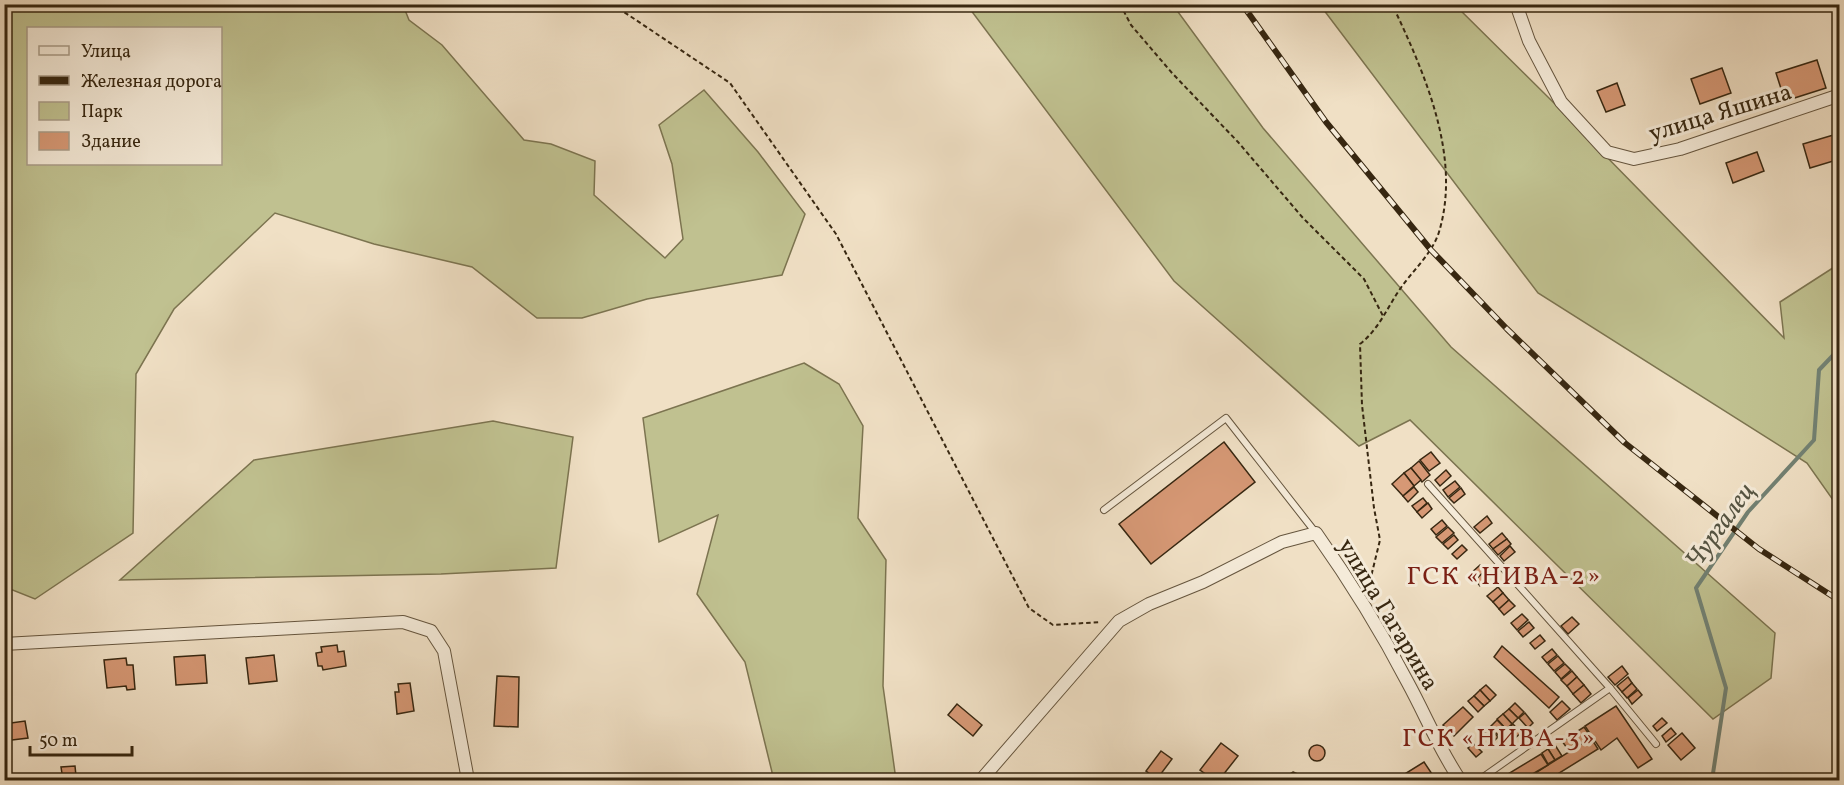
<svg xmlns="http://www.w3.org/2000/svg" width="1844" height="785" font-family="Vollkorn,serif">
  <style>
    .green { fill: #c0c190; stroke: #7c7450; stroke-width: 1.5; fill-rule: evenodd }
    .lines { fill: none; stroke-linecap: round; stroke-linejoin: round }
    .stream { stroke: #728173; stroke-width: 4 }
    .building { fill: #d69875; stroke: #372711; stroke-width: 1.5 }
    .lane-casing { stroke: #65553e; stroke-width: 8 }
    .street-casing { stroke: #65553e; stroke-width: 14 }
    .path { stroke: #372711; stroke-width: 2; stroke-dasharray: 4.5 3; stroke-linecap: butt }
    .lane { stroke: #f5ebd9; stroke-width: 6 }
    .street { stroke: #f5ebd9; stroke-width: 12 }
    .rail-casing { stroke: #372711; stroke-width: 6 }
    .rail { stroke: #f5ebd9; stroke-width: 4; stroke-dasharray: 11; stroke-linecap: butt }
    .labels { text-anchor: middle; stroke-width: 6; stroke-linejoin: round; paint-order: stroke }
    .street-label { font-size: 24px; fill: #372711; stroke: #f5ebd9 }
    .water-label { font-size: 26px; font-style: italic; fill: #555442; stroke: #f5ebd9 }
    .neighbourhood-label { font-size: 26px; letter-spacing: 1.5px; fill: #7a1f14; stroke: #f5ebd9 }
  </style>
  <rect width="100%" height="100%" fill="#f0e0c5"/>
  <filter id="stains"><feTurbulence type="fractalNoise" baseFrequency=".00333" numOctaves="4"/><feColorMatrix values="0 0 0 0 .2 0 0 0 0 .09 0 0 0 0 .02 0 0 0 .5 -.17"/></filter>
  <radialGradient id="worn" r=".72"><stop offset=".6" stop-color="#630" stop-opacity="0"/><stop offset="1" stop-color="#630" stop-opacity=".3"/></radialGradient>
  <g class="green">
    <path d="M4,5H403L409,20L442,45L524,140L551,144L595,161L594,195L665,258L683,239L672,164L659,125L704,90L758,152L805,214L782,275L647,299L582,318H537L472,267L374,244L275,213L174,309L136,374L133,533L35,599L5,587ZM28,28H220V164H28Z"/>
    <polygon points="967,5 1173,5 1263,128 1451,347 1775,633 1771,678 1713,719 1410,420 1359,446 1174,281"/>
    <polygon points="1320,5 1455,5 1552,101 1784,338 1780,302 1839,264 1839,503 1833,500 1807,463 1538,293"/>
    <polygon points="804,363 839,384 863,426 858,518 886,560 883,686 896,780 771,780 772,772 745,662 697,594 718,515 659,542 643,418"/>
    <polygon points="493,421 573,437 556,568 441,574 120,580 254,460"/>
  </g>
  <g class="lines">
    <polyline class="stream" points="1712,780 1726,688 1696,588 1748,512 1814,440 1819,370 1840,348"/>
  </g>
  <g class="building">
    <polygon points="1817,60 1826,88 1785,101 1776,73"/>
    <polygon points="1722,68 1731,93 1700,104 1691,79"/>
    <polygon points="1617,83 1625,105 1606,112 1597,91"/>
    <polygon points="1840,133 1840,159 1810,168 1803,144"/>
    <polygon points="1757,152 1764,171 1733,183 1726,163"/>
    <polygon points="1224,442 1255,482 1151,564 1119,524"/>
    <polygon points="1431,452 1440,463 1429,471 1420,460"/>
    <polygon points="1419,461 1430,475 1422,482 1411,468"/>
    <polygon points="1411,468 1421,480 1414,486 1404,473"/>
    <polygon points="1446,470 1451,476 1440,486 1435,480"/>
    <polygon points="1404,473 1414,486 1403,496 1392,484"/>
    <polygon points="1455,481 1460,487 1448,497 1443,490"/>
    <polygon points="1414,487 1418,492 1408,502 1403,496"/>
    <polygon points="1461,488 1465,494 1454,503 1449,498"/>
    <polygon points="1423,498 1427,503 1417,512 1412,506"/>
    <polygon points="1428,503 1432,509 1422,518 1417,512"/>
    <polygon points="1487,516 1492,523 1480,533 1474,527"/>
    <polygon points="1442,520 1447,526 1436,535 1431,529"/>
    <polygon points="1448,527 1454,533 1442,543 1436,537"/>
    <polygon points="1502,533 1507,539 1493,549 1489,544"/>
    <polygon points="1454,535 1458,540 1448,549 1443,544"/>
    <polygon points="1507,539 1511,544 1498,555 1493,549"/>
    <polygon points="1462,545 1467,550 1457,559 1452,554"/>
    <polygon points="1510,546 1515,552 1504,561 1500,556"/>
    <polygon points="1480,565 1485,571 1475,580 1470,574"/>
    <polygon points="1485,571 1490,576 1480,586 1475,580"/>
    <polygon points="1498,587 1503,593 1493,602 1487,596"/>
    <polygon points="1503,593 1509,600 1499,609 1493,602"/>
    <polygon points="1509,600 1515,606 1504,615 1499,609"/>
    <polygon points="1522,614 1528,620 1517,630 1511,623"/>
    <polygon points="1572,617 1579,624 1568,634 1561,626"/>
    <polygon points="1529,622 1534,628 1523,637 1518,631"/>
    <polygon points="1540,635 1545,641 1535,649 1530,643"/>
    <polygon points="337,645 338,652 344,651 346,666 323,670 322,666 318,666 316,653 322,652 321,647"/>
    <polygon points="1502,646 1559,697 1549,708 1494,657"/>
    <polygon points="1552,649 1557,655 1547,663 1542,657"/>
    <polygon points="205,655 207,683 176,685 174,657"/>
    <polygon points="274,655 277,681 249,684 246,658"/>
    <polygon points="1558,656 1564,663 1554,671 1548,664"/>
    <polygon points="126,658 127,665 133,665 135,689 127,690 126,686 107,688 104,660"/>
    <polygon points="1565,664 1571,670 1561,679 1555,672"/>
    <polygon points="1622,666 1628,674 1615,685 1608,677"/>
    <polygon points="1572,671 1577,677 1567,686 1561,680"/>
    <polygon points="497,676 519,677 518,727 494,726"/>
    <polygon points="1577,677 1584,685 1573,694 1567,686"/>
    <polygon points="1628,677 1632,683 1622,692 1617,686"/>
    <polygon points="410,683 414,711 397,714 395,692 399,692 398,684"/>
    <polygon points="1632,683 1637,689 1627,698 1622,692"/>
    <polygon points="1486,685 1496,695 1490,701 1480,690"/>
    <polygon points="1584,685 1591,694 1581,703 1573,694"/>
    <polygon points="1480,690 1490,701 1484,706 1474,696"/>
    <polygon points="1638,690 1642,695 1632,704 1628,698"/>
    <polygon points="1474,696 1484,706 1478,712 1468,701"/>
    <polygon points="1562,701 1570,709 1557,720 1550,712"/>
    <polygon points="1515,703 1524,712 1518,718 1509,709"/>
    <polygon points="957,704 982,725 973,736 948,715"/>
    <polygon points="1616,706 1652,759 1638,768 1617,738 1601,750 1585,726"/>
    <polygon points="1463,707 1473,717 1454,736 1443,725"/>
    <polygon points="1509,709 1518,718 1512,724 1503,714"/>
    <polygon points="1525,713 1533,723 1528,728 1519,718"/>
    <polygon points="1503,714 1512,724 1506,729 1497,719"/>
    <polygon points="1662,718 1667,723 1657,731 1653,726"/>
    <polygon points="1497,720 1506,729 1499,736 1490,727"/>
    <polygon points="25,721 28,738 4,741 4,724"/>
    <polygon points="1513,724 1521,733 1515,738 1507,730"/>
    <polygon points="1584,727 1591,737 1576,746 1570,736"/>
    <polygon points="1490,728 1498,737 1492,743 1483,734"/>
    <polygon points="1671,728 1676,734 1666,742 1662,736"/>
    <polygon points="1682,733 1695,748 1681,760 1668,745"/>
    <polygon points="1569,737 1575,747 1569,751 1562,741"/>
    <polygon points="1591,738 1598,749 1548,780 1531,780 1529,777"/>
    <polygon points="1221,743 1238,756 1219,780 1214,780 1200,770"/>
    <polygon points="1473,743 1482,752 1476,757 1468,748"/>
    <polygon points="1555,745 1562,756 1555,760 1548,749"/>
    <circle cx="1317" cy="753" r="8"/>
    <polygon points="1548,749 1555,760 1548,764 1542,753"/>
    <polygon points="1161,751 1172,759 1157,779 1146,771"/>
    <polygon points="1541,754 1548,765 1522,780 1498,780"/>
    <polygon points="1424,762 1436,780 1395,780"/>
    <polygon points="75,766 76,776 79,776 80,780 63,780 61,767"/>
    <polygon points="1293,772 1298,774 1301,780 1286,780 1288,775"/>
  </g>
  <g class="lines">
    <g class="lane-casing">
      <g id="lane">
        <polyline points="1428,484 1610,688 1656,744"/>
        <polyline points="1104,510 1226,418 1316,533"/>
        <polyline points="1479,780 1610,688"/>
      </g>
    </g>
    <g class="street-casing">
      <g id="street">
        <polyline points="1516,4 1529,41 1561,102 1607,152 1634,159 1680,149 1840,95"/>
        <polyline points="4,644 403,622 431,631 444,651 468,780"/>
        <path d="M981,780L1119,621L1149,604L1203,582L1282,542L1316,533C1350,581 1381,631 1408,683C1426,716 1439,749 1460,780"/>
      </g>
    </g>
    <g class="path">
      <polyline points="612,4 730,83 836,234 1029,608 1053,625 1101,622"/>
      <polyline points="1120,4 1131,25 1172,73 1238,142 1303,218 1364,279 1383,316"/>
      <path d="M1368,589L1380,540L1374,508L1362,405L1360,344C1379,329 1387,308 1400,289C1413,270 1432,254 1439,232C1462,156 1424,72 1392,4"/>
    </g>
    <use href="#lane" class="lane"/>
    <use href="#street" class="street"/>
    <g class="rail-casing">
      <polyline id="rail" points="1242,4 1326,122 1431,250 1507,329 1625,443 1759,549 1840,601"/>
    </g>
    <use href="#rail" class="rail"/>
  </g>
  <g class="labels">
    <g class="street-label">
      <text transform="translate(1720 112) rotate(-17)" y="8">улица Яшина</text>
      <text transform="translate(1389 614) rotate(59)" y="8">улица Гагарина</text>
    </g>
    <g class="water-label">
      <text transform="translate(1719 525) rotate(-54)" y="9">Чургалец</text>
    </g>
    <g class="neighbourhood-label">
      <text x="1504" y="584">ГСК «НИВА-2»</text>
      <text x="1499" y="746">ГСК «НИВА-3»</text>
    </g>
  </g>
  <rect width="1844" height="785" fill="none" stroke="#f0e0c5" stroke-width="24"/>
  <rect x="6" y="6" width="1832" height="773" fill="none" stroke="#372711" stroke-width="3"/>
  <rect x="12" y="12" width="1820" height="761" fill="none" stroke="#372711" stroke-width="1.5"/>
  <rect x="27" y="27" width="195" height="138" fill="#f5ebd9" stroke="#a99d89" stroke-width="1.5"/>
  <rect x="39" y="46" width="30" height="9" fill="#f5ebd9" stroke="#a99d89" stroke-width="1.5"/>
  <text x="81" y="57" font-size="18" fill="#372711">Улица</text>
  <rect x="39" y="76" width="30" height="9" fill="#372711" stroke="#a99d89" stroke-width="1.5"/>
  <text x="81" y="87" font-size="18" fill="#372711">Железная дорога</text>
  <rect x="39" y="102" width="30" height="18" fill="#c0c190" stroke="#a99d89" stroke-width="1.5"/>
  <text x="81" y="117" font-size="18" fill="#372711">Парк</text>
  <rect x="39" y="132" width="30" height="18" fill="#d69875" stroke="#a99d89" stroke-width="1.5"/>
  <text x="81" y="147" font-size="18" fill="#372711">Здание</text>
  <path d="M30 746v9h102v-9" fill="none" stroke="#372711" stroke-width="3"/>
  <text x="39" y="746" font-size="18" fill="#372711" stroke="#f5ebd9" stroke-width="4.5" paint-order="stroke">50 m</text>
  <rect width="100%" height="100%" filter="url(#stains)"/>
  <rect width="100%" height="100%" fill="url(#worn)"/>
</svg>
